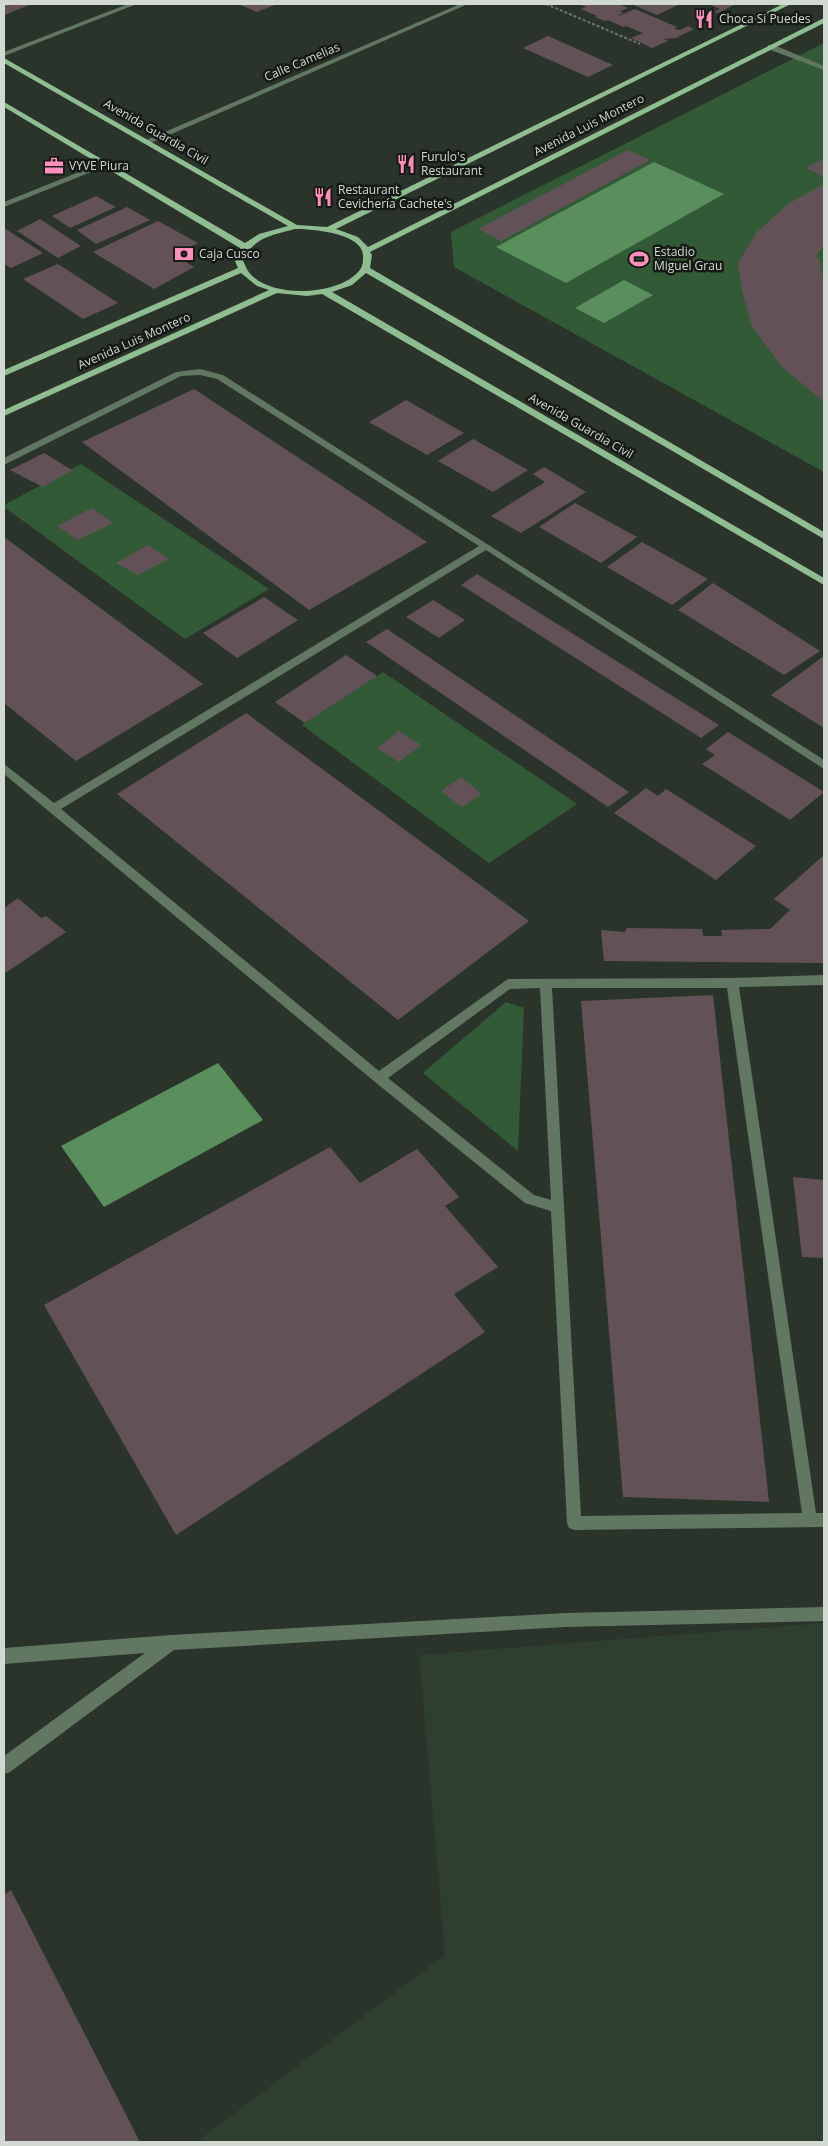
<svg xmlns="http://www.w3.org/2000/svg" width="828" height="2146" font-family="'Open Sans',sans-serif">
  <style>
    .built { fill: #2e3e2f }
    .green { fill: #335a36 }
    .water { fill: #5a8f5d }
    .building { fill: #625257 }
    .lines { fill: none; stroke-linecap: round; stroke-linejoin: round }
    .path { stroke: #6d766d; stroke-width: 2; stroke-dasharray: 3 2; stroke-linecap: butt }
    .minor { fill: #617762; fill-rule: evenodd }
    .major { fill: #8fbd91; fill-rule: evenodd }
    .labels { text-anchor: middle; stroke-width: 5; stroke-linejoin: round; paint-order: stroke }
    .far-poi-label { font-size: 12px; fill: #d2d9d2; stroke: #161a16; text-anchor: start }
    .far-street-label { font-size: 12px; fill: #d2d9d2; stroke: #161a16 }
  </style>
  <rect width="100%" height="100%" fill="#2a342a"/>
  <polygon class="built" points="824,1623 824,2142 196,2142 445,1955 419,1655"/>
  <g class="green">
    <polygon points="824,43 824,472 454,267 451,232"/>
    <polygon points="81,464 269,589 185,639 4,507 4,505"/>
    <polygon points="383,672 577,804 489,863 302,725"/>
    <polygon points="506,1002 524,1008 518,1151 423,1073"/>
  </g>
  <g class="water">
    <polygon points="654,162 724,194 566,283 496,247"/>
    <polygon points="624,280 653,295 604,323 575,308"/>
    <polygon points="218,1063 263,1120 104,1207 61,1146"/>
  </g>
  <g class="building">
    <polygon points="4,4 32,4 4,15"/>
    <polygon points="238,4 277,4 257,12"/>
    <polygon points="579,4 623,4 621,5 628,8 620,11 623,13 616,17 635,9 677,27 674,29 680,30 688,26 694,29 676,38 664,39 668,41 652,48 631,38 643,33 626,26 623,27 608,20 605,21 595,17 597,16 581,9 586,7"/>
    <polygon points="631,4 675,4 678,5 657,15"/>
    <polygon points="708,4 736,4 718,13 714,12 720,9"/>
    <polygon points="548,36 613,65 588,77 523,48"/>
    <polygon points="628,150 650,160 501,241 478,229"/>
    <polygon points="824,158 824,177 806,168"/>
    <polygon points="824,184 824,245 815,257 819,258 824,283 824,402 781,366 752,326 742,291 738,263 757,232 788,204"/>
    <polygon points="96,196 116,207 70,228 52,216"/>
    <polygon points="127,207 150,220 96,244 77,230"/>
    <polygon points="40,219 81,246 58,258 17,231"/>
    <polygon points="158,221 198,243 178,253 188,259 184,261 194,267 154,289 93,252"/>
    <polygon points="4,228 43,253 11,268 4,264"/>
    <polygon points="58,264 118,303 83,319 23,279"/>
    <polygon points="194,389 427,542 309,610 82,442"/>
    <polygon points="406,400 464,433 427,455 369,422"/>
    <polygon points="473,439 528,470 493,492 438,461"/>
    <polygon points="44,453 72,470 43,487 10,470"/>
    <polygon points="544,467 586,492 521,533 491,516 545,482 533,474"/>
    <polygon points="575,503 637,537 601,563 539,527"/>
    <polygon points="92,508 113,523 78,540 57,526"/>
    <polygon points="4,537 203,684 76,761 4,703"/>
    <polygon points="642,542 708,579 672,605 607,567"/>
    <polygon points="148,545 169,559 138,575 116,563"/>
    <polygon points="477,574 719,725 701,738 461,585"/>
    <polygon points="713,583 784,628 820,651 784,675 678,610"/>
    <polygon points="264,597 298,620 237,658 203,633"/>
    <polygon points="433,600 465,620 439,638 406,617"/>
    <polygon points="387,629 629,792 608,807 366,642"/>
    <polygon points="346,655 377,676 305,723 275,702"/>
    <polygon points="824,656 824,728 771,695"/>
    <polygon points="246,713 529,921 398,1020 117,794"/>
    <polygon points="399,731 421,745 399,762 377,748"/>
    <polygon points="728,732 824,792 790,820 702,764 715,755 706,749"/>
    <polygon points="461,777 482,794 462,807 441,791"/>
    <polygon points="646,788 658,796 666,789 756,846 716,880 614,813"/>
    <polygon points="823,856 824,963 604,961 601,930 625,932 627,928 702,929 703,936 722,936 721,930 770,929 790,910 774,899"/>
    <polygon points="18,898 41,918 46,916 66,932 4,974 4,908"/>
    <polygon points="713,995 769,1502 623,1497 581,1001"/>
    <polygon points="330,1147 360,1183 417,1149 459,1197 445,1206 498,1267 454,1294 485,1332 176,1535 44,1305"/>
    <polygon points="793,1177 824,1180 824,1258 802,1257"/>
    <polygon points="11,1890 140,2142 4,2142 4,1895"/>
  </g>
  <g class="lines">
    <polyline class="path" points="546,4 640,44"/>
    <g class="minor">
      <polygon points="128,4 137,4 4,56 4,52"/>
      <polygon points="460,4 468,4 151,143 144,141"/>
      <polygon points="768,45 774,45 824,66 824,70 768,49"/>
      <polygon points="104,162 111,164 4,207 4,202"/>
      <path d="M200,369L223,375L824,760V769L486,550L61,809L379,1071L508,979L732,978L824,975V985L739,987L816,1513H824V1527L574,1530L569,1528L567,1523L551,1211L525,1203L375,1082L4,774V764L54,803L479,546L217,379L200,375L181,376L4,465V458L176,372ZM540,988L551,1200L534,1195L388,1078L510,989ZM552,988H727L802,1513L581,1516Z"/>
      <polygon points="824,1607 824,1621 565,1627 174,1650 10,1772 4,1774 4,1756 145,1653 4,1664 4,1648 171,1635 565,1613"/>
    </g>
    <path class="major" d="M783,4H791L336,229L358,237L368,247L824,18V23L370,252L372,255L370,268L824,532V539L366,273L352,285L332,292L824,578V585L322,294L307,296L277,293L4,416V410L269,290L257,286L241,273L4,376V370L238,268L235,261L240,248L4,107V102L245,243L259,234L288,226L4,63V58L297,225L327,227ZM295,229C312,229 366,233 363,258C363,264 362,268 358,272C337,296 267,299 248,271C246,268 245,264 243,261C253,237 273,235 295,229Z"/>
  </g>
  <defs>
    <g id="restaurant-bare" transform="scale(1.5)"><path d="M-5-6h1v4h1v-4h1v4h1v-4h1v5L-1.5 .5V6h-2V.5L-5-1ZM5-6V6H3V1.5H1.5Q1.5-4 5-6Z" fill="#ff8eba" stroke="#161a16" stroke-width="2.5" paint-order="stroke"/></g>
    <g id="office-bare" transform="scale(1.5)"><path d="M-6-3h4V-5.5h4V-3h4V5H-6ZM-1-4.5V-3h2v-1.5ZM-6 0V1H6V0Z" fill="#ff8eba" stroke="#161a16" stroke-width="2.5" paint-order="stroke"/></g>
    <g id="bank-bare" transform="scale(1.5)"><path d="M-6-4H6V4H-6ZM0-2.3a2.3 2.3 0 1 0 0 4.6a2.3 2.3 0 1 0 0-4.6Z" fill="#ff8eba" stroke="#161a16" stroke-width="2.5" paint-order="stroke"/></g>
    <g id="stadium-bare" transform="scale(1.5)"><path d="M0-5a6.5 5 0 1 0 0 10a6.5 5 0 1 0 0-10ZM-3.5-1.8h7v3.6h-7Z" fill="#ff8eba" stroke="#161a16" stroke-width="2.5" paint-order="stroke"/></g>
  </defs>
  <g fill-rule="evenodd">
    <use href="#restaurant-bare" x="704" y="19"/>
    <use href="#restaurant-bare" x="406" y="164"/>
    <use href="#office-bare" x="54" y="166"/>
    <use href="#restaurant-bare" x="323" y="197"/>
    <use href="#bank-bare" x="184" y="254"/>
    <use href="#stadium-bare" x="639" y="259"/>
  </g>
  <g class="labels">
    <g class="far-poi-label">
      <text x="719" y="23">Choca Si Puedes</text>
      <text x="421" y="161">Furulo's<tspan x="421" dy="14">Restaurant</tspan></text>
      <text x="69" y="170">VYVE Piura</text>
      <text x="338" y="194">Restaurant<tspan x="338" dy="14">Cevichería Cachete's</tspan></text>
      <text x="654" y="256">Estadio<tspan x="654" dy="14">Miguel Grau</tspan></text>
      <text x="199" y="258">Caja Cusco</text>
    </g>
    <g class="far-street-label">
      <text transform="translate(302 62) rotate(-23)" y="4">Calle Camelias</text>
      <text transform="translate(589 125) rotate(-27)" y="4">Avenida Luis Montero</text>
      <text transform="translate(156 132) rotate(30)" y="4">Avenida Guardia Civil</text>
      <text transform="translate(134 341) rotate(-24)" y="4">Avenida Luis Montero</text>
      <text transform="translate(581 426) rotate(30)" y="4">Avenida Guardia Civil</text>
    </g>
  </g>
  <rect width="828" height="2146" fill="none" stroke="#d2d9d2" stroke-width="10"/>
</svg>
